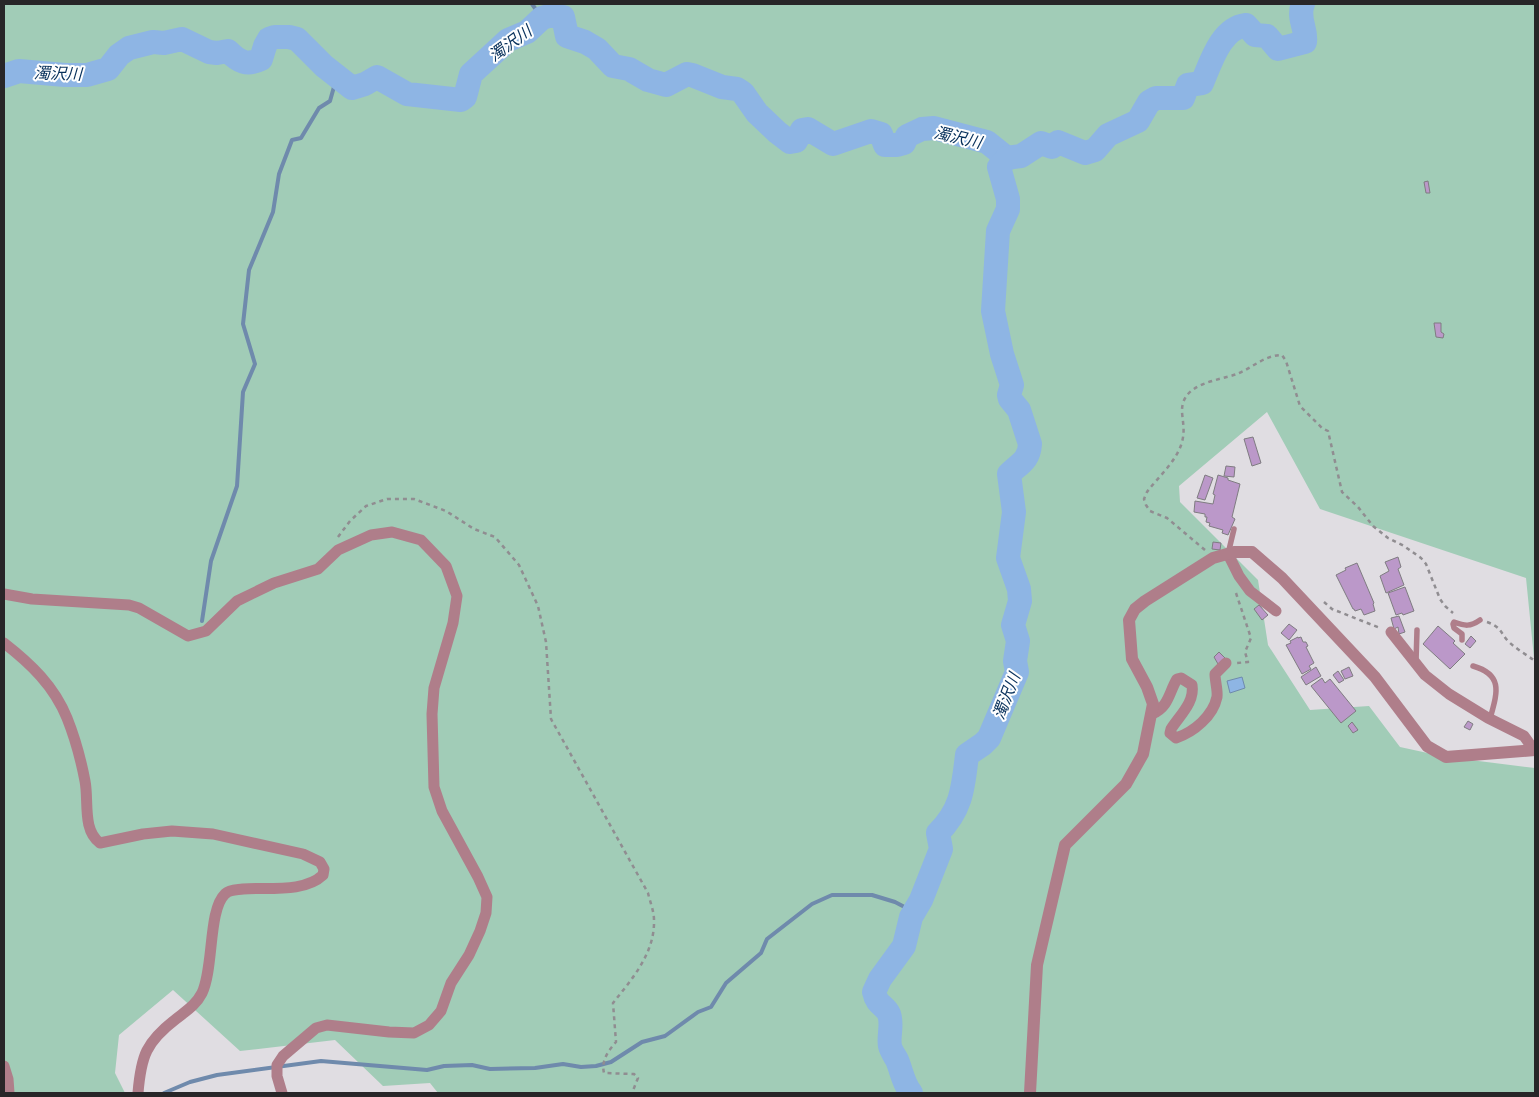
<svg xmlns="http://www.w3.org/2000/svg" width="1539" height="1097" font-family="'Crimson Pro','Noto Sans JP',serif">
  <style>
    .green { fill: #a1ccb7 }
    .water { fill: #8eb5e4; stroke: #6f8aac }
    .lines { fill: none; stroke-linecap: round; stroke-linejoin: round }
    .stream { stroke: #6f8aac; stroke-width: 4 }
    .river { stroke: #8eb5e4; stroke-width: 24 }
    .building { fill: #bb98c9; stroke: #7f7c81 }
    .path { stroke: #908d91; stroke-width: 2.5; stroke-dasharray: 4 4; stroke-linecap: butt }
    .service { stroke: #af7e8a; stroke-width: 5.5 }
    .minor { stroke: #af7e8a; stroke-width: 11 }
    .tertiary { stroke: #af7e8a; stroke-width: 12 }
    .labels { text-anchor: middle; stroke-width: 4; stroke-linejoin: round; paint-order: stroke }
    .water-label { font-size: 16px; font-style: italic; fill: #07305b; stroke: #fff }
  </style>
  <rect width="100%" height="100%" fill="#e0dde2"/>
  <polygon class="green" points="4,4 1535,4 1535,668 1526,578 1320,509 1267,412 1179,486 1180,502 1258,580 1268,645 1310,710 1369,706 1400,747 1446,757 1535,768 1535,1093 438,1093 430,1083 383,1086 335,1040 240,1051 173,990 119,1035 115,1073 125,1093 4,1093"/>
  <polygon class="water" points="1242,677 1245,688 1230,693 1227,681"/>
  <g class="lines">
    <g class="stream">
      <polyline points="532,4 542,18"/>
      <polyline points="202,621 211,561 237,486 243,392 255,364 243,324 249,270 273,212 279,174 292,140 301,138 319,108 330,101 337,76"/>
      <polyline points="164,1093 190,1082 217,1075 321,1061 427,1070 444,1066 472,1065 490,1069 535,1068 563,1064 581,1067 596,1066 611,1062 642,1042 665,1036 698,1012 711,1007 726,983 761,953 767,939 812,904 832,895 872,895 895,902 914,912"/>
    </g>
    <g class="river">
      <path d="M4,76L19,71L65,75H87L108,69L119,55L129,48L153,42L164,43L182,39L209,52L217,53L228,51C239,62 247,66 261,59L265,46L269,39L275,37H289L297,39L324,66L352,88L365,84L377,77L407,94L461,100L465,97L471,74L508,40L527,32L542,18L552,15L563,17L567,36L585,42L597,49L613,66L629,69L648,80L666,85L687,74L692,75L722,87L737,89L743,93L757,113L777,132L790,142L796,141L802,130L808,129L833,144L871,131L881,134L885,145H897L904,143L907,136L922,129L934,128L987,142L1007,158"/>
      <path d="M911,1093C903,1083 902,1072 897,1060C895,1056 891,1051 890,1046C888,1036 893,1025 889,1014C885,1005 877,1006 874,992L880,979L904,946L911,917L921,900L941,849L938,833C962,809 963,788 967,755L983,744L989,738L1017,672L1015,661L1018,641L1013,625L1020,601L1019,589L1008,558L1014,512L1009,474C1019,464 1029,461 1030,444L1019,410L1010,399L1009,395L1012,385L1002,354L993,311L998,231L1008,209V199L999,167L1007,158L1021,156L1041,143L1052,147L1058,142L1085,153L1095,150L1108,135L1138,121L1149,102L1156,98H1183L1188,85L1202,83C1211,62 1221,28 1246,25L1255,35L1267,36L1278,49L1305,42C1307,29 1297,18 1303,4"/>
    </g>
  </g>
  <g class="building">
    <polygon points="1428,181 1430,193 1426,193 1424,182"/>
    <polygon points="1434,323 1441,323 1441,332 1444,334 1443,338 1436,337"/>
    <polygon points="1253,437 1261,463 1252,466 1244,439"/>
    <polygon points="1226,466 1235,467 1234,477 1224,476"/>
    <polygon points="1205,475 1213,478 1205,500 1197,498"/>
    <polygon points="1218,475 1228,478 1228,480 1240,484 1232,517 1235,519 1228,535 1222,533 1223,530 1209,526 1210,523 1206,522 1207,517 1205,517 1205,514 1194,512 1195,501 1213,504 1215,495 1213,494"/>
    <polygon points="1213,542 1221,543 1220,550 1212,549"/>
    <polygon points="1398,557 1401,567 1398,569 1404,585 1386,593 1380,576 1389,571 1385,562"/>
    <polygon points="1357,563 1374,603 1373,604 1375,611 1364,615 1361,609 1355,611 1354,609 1353,609 1336,575 1346,570 1345,568"/>
    <polygon points="1405,587 1414,611 1403,615 1402,613 1396,615 1388,593"/>
    <polygon points="1259,605 1268,615 1262,620 1254,609"/>
    <polygon points="1399,616 1405,632 1399,634 1398,627 1394,629 1391,618"/>
    <polygon points="1289,624 1297,630 1289,640 1281,633"/>
    <polygon points="1438,626 1455,641 1453,643 1465,654 1450,669 1423,644"/>
    <polygon points="1471,636 1476,641 1470,648 1465,644"/>
    <polygon points="1298,637 1298,638 1301,637 1303,642 1306,642 1308,646 1306,647 1314,663 1309,666 1311,669 1302,674 1286,645 1291,643 1290,641"/>
    <polygon points="1219,652 1225,658 1218,664 1214,657"/>
    <polygon points="1316,667 1321,676 1306,685 1301,677"/>
    <polygon points="1349,667 1353,676 1345,679 1341,671"/>
    <polygon points="1338,671 1344,680 1339,683 1333,675"/>
    <polygon points="1322,678 1325,683 1330,679 1356,711 1341,723 1311,686"/>
    <polygon points="1468,721 1473,724 1470,730 1464,727"/>
    <polygon points="1352,722 1358,730 1353,733 1348,726"/>
  </g>
  <g class="lines">
    <g class="path">
      <path d="M338,537L350,521L366,506L387,499H414L446,511L474,529L495,537L519,565L538,606L546,642L551,719L648,893C650,902 654,911 654,920C655,953 632,979 613,1003L616,1042C608,1051 601,1061 604,1073L634,1074L638,1078L632,1093"/>
      <path d="M1205,550L1167,518L1150,511L1146,505L1144,499L1147,492C1158,477 1177,461 1182,442C1185,431 1183,424 1182,412C1181,383 1217,381 1237,374C1252,368 1265,355 1282,355L1286,361L1300,406L1322,428L1328,431L1342,492L1358,507L1373,526L1388,538L1404,546L1421,558L1426,564L1440,599L1445,606L1453,613"/>
      <polyline points="1236,593 1251,638 1245,652 1248,662 1237,663"/>
      <polyline points="1324,602 1332,609 1380,628"/>
      <path d="M1487,622C1501,627 1500,632 1508,641C1516,649 1527,655 1535,661"/>
    </g>
    <g class="service">
      <polyline points="1228,554 1234,529"/>
      <path d="M1462,640V634L1454,628L1453,624L1454,622C1465,626 1470,627 1480,620"/>
      <polyline points="1416,662 1417,630"/>
      <path d="M1473,666C1504,675 1497,693 1490,719"/>
    </g>
    <g class="minor">
      <polyline points="1228,554 1239,576 1250,591 1276,611"/>
      <polyline points="4,594 32,599 129,605 139,608 188,636 206,631 237,601 274,583 318,569 338,550 371,535 392,532 421,540 446,566 457,596 453,623 434,688 432,714 434,787 442,811 478,877 487,897 486,913 480,931 469,955 451,983 441,1011 429,1025 414,1033 389,1032 327,1025 316,1028 283,1056 277,1065 277,1076 282,1093"/>
      <polyline points="1391,632 1425,675 1449,694 1488,718 1524,736 1534,750"/>
      <path d="M4,643C31,664 54,686 67,718C75,738 81,760 85,781C89,801 82,830 100,843L143,834L172,831L213,834L303,854L320,862L324,869L323,875C304,893 268,887 243,889C237,890 230,889 225,894C208,910 214,968 202,993C196,1005 186,1011 176,1019C146,1042 141,1056 138,1093"/>
      <path d="M1152,714C1169,707 1169,692 1177,679L1181,678L1192,685C1195,702 1180,715 1171,729L1170,733L1176,738C1194,732 1213,716 1217,697C1218,691 1215,681 1215,674L1226,663"/>
      <polyline points="4,1066 8,1079 9,1093"/>
    </g>
    <polyline class="tertiary" points="1030,1093 1037,965 1065,845 1126,784 1143,754 1153,704 1147,687 1132,659 1129,620 1135,609 1145,601 1213,558 1234,552 1252,552 1282,578 1375,677 1427,746 1446,757 1535,750"/>
  </g>
  <g class="labels">
    <g class="water-label">
      <text transform="translate(510 43) rotate(-36)" y="6">濁沢川</text>
      <text transform="translate(58 73) rotate(2)" y="6">濁沢川</text>
      <text transform="translate(958 137) rotate(13)" y="6">濁沢川</text>
      <text transform="translate(1006 696) rotate(-69)" y="6">濁沢川</text>
    </g>
  </g>
  <rect width="1539" height="1097" fill="none" stroke="#282628" stroke-width="10"/>
</svg>
